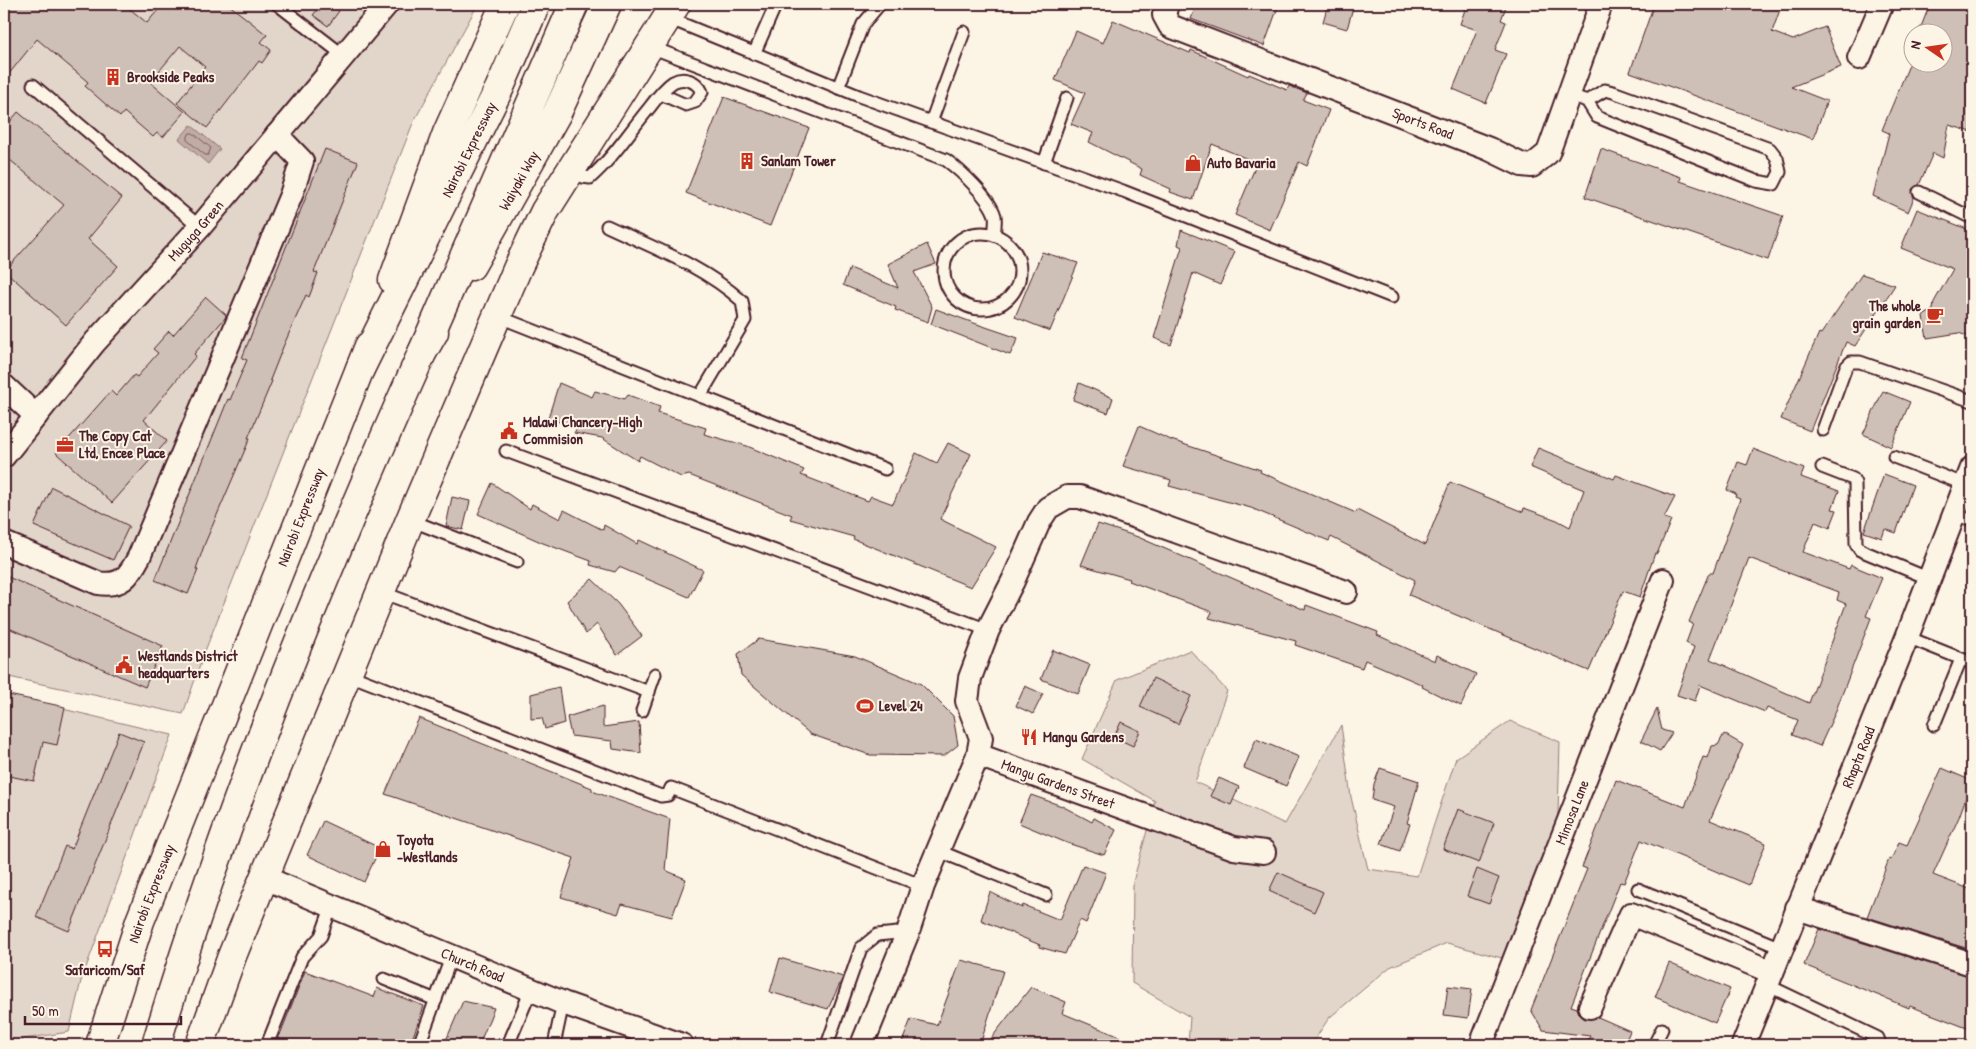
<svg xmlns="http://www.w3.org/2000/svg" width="1976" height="1049" font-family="'Patrick Hand',sans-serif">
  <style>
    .green { fill: #e2d5ca; stroke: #967a7a }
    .water { fill: #c0aca5; stroke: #917474 }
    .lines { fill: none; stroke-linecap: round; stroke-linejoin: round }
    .shore { stroke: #79575c; stroke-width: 1 }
    .building { fill: #cfc0b7; stroke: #4a1f2b; fill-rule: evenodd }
    .service-casing { stroke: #4a1f2b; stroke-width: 15 }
    .minor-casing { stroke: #4a1f2b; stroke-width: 26 }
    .trunk-casing { stroke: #4a1f2b; stroke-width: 31 }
    .motorway-casing { stroke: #4a1f2b; stroke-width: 31 }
    .service { stroke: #fcf5e5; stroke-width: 11 }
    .minor { stroke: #fcf5e5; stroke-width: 22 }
    .trunk { stroke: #fcf5e5; stroke-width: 28 }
    .motorway { stroke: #fcf5e5; stroke-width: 28 }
    .labels { text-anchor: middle; stroke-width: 4; stroke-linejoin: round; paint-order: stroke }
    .poi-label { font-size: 15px; font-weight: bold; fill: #4a1f2b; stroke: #fcf5e5; text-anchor: start }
    .street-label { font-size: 15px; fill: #4a1f2b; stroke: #fcf5e5 }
  </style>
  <rect width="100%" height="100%" fill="#fcf5e5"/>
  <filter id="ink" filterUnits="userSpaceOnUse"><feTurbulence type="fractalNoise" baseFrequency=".02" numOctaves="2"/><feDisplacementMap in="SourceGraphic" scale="10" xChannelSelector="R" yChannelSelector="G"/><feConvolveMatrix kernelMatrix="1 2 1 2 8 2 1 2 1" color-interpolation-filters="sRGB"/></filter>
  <g filter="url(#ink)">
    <g class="green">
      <polygon points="4,4 478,4 413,123 205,651 183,714 4,676"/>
      <polygon points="1190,650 1227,691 1195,782 1285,824 1341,725 1351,797 1368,869 1417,876 1456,758 1510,721 1560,742 1558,814 1520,963 1447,943 1390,967 1329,1018 1311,1045 1188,1045 1190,1017 1132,983 1133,882 1155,801 1082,759 1117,680"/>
      <polygon points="4,695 172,735 81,981 69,1032 23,1039 20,1045 4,1045"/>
    </g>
    <polygon class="water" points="191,125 220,149 208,164 179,139"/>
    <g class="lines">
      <polygon class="shore" points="190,133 193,133 211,148 208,155 205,155 187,140"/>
    </g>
    <g class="building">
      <polygon points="10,4 124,4 147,23 163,4 228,4 267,35 261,42 271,50 262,63 259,61 207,128 177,103 205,67 180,46 150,82 185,112 163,137 157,133 153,137 124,112 120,117 85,86 88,82 37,39 4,80 4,11"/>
      <polygon points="322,4 330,4 339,11 328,26 313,15"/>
      <polygon points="1197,4 1279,4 1264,46 1191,19"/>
      <polygon points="1328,4 1354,4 1347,29 1323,22"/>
      <polygon points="1467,4 1507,4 1501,20 1506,22 1495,50 1506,54 1486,103 1453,89 1477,30 1460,24"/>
      <polygon points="1654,4 1782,4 1772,32 1793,40 1825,27 1841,67 1791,87 1827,101 1813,139 1630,72"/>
      <polygon points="1930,4 1972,4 1972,132 1949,125 1943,158 1933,153 1919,185 1912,189 1914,198 1908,212 1873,196 1889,133 1882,130 1914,53 1914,62 1944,62 1944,32 1919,32"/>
      <polygon points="1113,20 1190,53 1191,50 1248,76 1249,74 1287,90 1289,86 1307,93 1303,100 1329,110 1307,166 1299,162 1270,230 1235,215 1257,163 1212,144 1193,200 1170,192 1171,189 1140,175 1142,169 1089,142 1093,133 1071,124 1085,93 1055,80 1076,31 1103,43"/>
      <polygon points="724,97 809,128 770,226 686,193"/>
      <polygon points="18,112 122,198 88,239 118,266 66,325 5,271 64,205 4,155 4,129"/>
      <polygon points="325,149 358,162 314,272 318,273 309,297 306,295 283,347 270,380 272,381 248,438 250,438 205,543 196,569 198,570 188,594 155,580 228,399 230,400 247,360 242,358"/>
      <polygon points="1601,149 1681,177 1680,181 1783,216 1768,260 1585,197"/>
      <polygon points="1917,209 1972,231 1972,338 1959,333 1927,338 1923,316 1933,310 1934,302 1953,269 1901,248"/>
      <polygon points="1181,230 1235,252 1220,285 1193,273 1171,345 1154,338 1182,247 1178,245"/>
      <polygon points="927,244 936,264 914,272 932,307 928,322 895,310 896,307 843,285 850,268 898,288 888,264"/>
      <polygon points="1042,252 1078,263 1050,331 1015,317"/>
      <polygon points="1862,274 1895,285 1855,346 1846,342 1810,431 1781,419 1819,333 1821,334"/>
      <polygon points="206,297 226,315 225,318 194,354 196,356 144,420 167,441 112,503 56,453 111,391 116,396 134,375 137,377 158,353 153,349 169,331 173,335"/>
      <polygon points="936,309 974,323 1018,338 1010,355 931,324"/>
      <polygon points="559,383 592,397 595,391 625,399 628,395 660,407 658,413 706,428 704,434 747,446 804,470 801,475 868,501 871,496 893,504 916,453 937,463 948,443 971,454 940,519 996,547 971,587 853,539 854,537 790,519 792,515 689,475 681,477 640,456 638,461 602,438 574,433 577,428 548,418"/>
      <polygon points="1079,383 1113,398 1108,413 1073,400"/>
      <polygon points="1883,391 1910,402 1891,447 1863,434"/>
      <polygon points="1139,426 1171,440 1261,470 1260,472 1356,513 1357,510 1425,545 1450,482 1523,512 1524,508 1557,520 1570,527 1584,490 1530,467 1538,448 1614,479 1616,475 1675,497 1664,518 1671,520 1657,554 1655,553 1640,597 1623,591 1589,671 1409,595 1415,580 1331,537 1329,541 1251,508 1169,486 1171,480 1123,466"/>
      <path d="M1753,449L1804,469L1801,477L1839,491L1832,509L1837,510L1830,528L1815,522L1803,552L1849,569L1851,565L1882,578L1866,616L1871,618L1835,713L1820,746L1792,735L1798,720L1767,708L1765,712L1700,685L1695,701L1677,695L1694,647L1686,643L1693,624L1689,622L1709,573H1713L1740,499L1735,497L1736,494L1727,490L1738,462L1747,465ZM1749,558L1839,592L1837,600L1846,604L1809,703L1710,659Z"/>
      <polygon points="1884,474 1913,485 1896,533 1885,529 1882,538 1864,532"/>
      <polygon points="492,483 530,509 532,504 560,519 564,510 603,530 604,525 637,544 639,540 703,570 689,597 619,567 615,572 590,565 591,561 543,543 478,514"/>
      <polygon points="52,487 129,526 113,560 34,526"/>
      <polygon points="452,497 470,501 463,530 446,526"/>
      <polygon points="1098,524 1138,537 1305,610 1306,605 1378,632 1377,635 1435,661 1437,655 1476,674 1461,706 1422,687 1423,685 1365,660 1362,668 1295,645 1296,641 1209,618 1212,612 1129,581 1130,579 1081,565"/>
      <polygon points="8,577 163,646 145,687 4,626 4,588"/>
      <polygon points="592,579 618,604 642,636 617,655 597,624 586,634 567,601"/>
      <polygon points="759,639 855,656 921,684 953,716 958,745 944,756 870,755 810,734 741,675 738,654"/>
      <polygon points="1053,650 1090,665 1078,694 1041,679"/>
      <polygon points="1153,678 1191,696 1178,724 1140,707"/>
      <polygon points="1025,686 1043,694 1033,714 1016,706"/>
      <polygon points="559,687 564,723 545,729 542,718 531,719 531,694"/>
      <polygon points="4,694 65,707 57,745 43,742 34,781 4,775"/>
      <polygon points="603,706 603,727 639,722 641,753 613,749 612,741 571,736 567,717"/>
      <polygon points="1657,709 1662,730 1672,733 1660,751 1641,741"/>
      <polygon points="419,718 592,788 592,791 670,819 665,870 686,879 672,917 622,904 618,914 561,897 574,858 385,794"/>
      <polygon points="1121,722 1140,731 1133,746 1114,737"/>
      <polygon points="119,732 144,742 69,931 36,917 65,846 72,849"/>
      <polygon points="1724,734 1743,745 1710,820 1766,843 1749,885 1641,840 1624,883 1620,882 1571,1006 1577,1008 1580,1015 1585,1019 1598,1017 1630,1031 1624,1045 1586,1045 1590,1036 1543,1030 1531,1010 1587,869 1582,867 1616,780 1685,807 1703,757 1708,758 1712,746 1718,745"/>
      <polygon points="1256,739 1299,757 1286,786 1244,768"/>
      <polygon points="1380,768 1419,781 1407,823 1410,824 1400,851 1381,844 1394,807 1372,800 1374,784"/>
      <polygon points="1942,768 1972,781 1959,817 1933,875 1972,890 1972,950 1867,917 1889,859 1891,860 1899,842 1907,845"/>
      <polygon points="1219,778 1239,787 1231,805 1210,796"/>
      <polygon points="1031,795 1062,806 1092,822 1094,818 1116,830 1104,855 1067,843 1019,823"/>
      <polygon points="1458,809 1494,823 1479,863 1443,849"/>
      <polygon points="323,821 380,848 364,882 307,855"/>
      <polygon points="1083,865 1106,873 1086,923 1080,920 1065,954 1039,947 1040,945 981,920 990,892 1022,908 1023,905 1060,920"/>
      <polygon points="1477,869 1499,878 1489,904 1467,896"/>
      <polygon points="1278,872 1323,892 1314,912 1269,891"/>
      <polygon points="1819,929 1972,977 1972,1030 1910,1006 1909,1008 1804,965"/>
      <polygon points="780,958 843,977 828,1009 770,992"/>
      <polygon points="961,960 1003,971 980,1045 901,1045 911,1019 937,1025"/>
      <polygon points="1669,963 1730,989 1715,1023 1655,997"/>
      <polygon points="305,971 374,997 377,988 424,1006 410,1045 276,1045"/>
      <polygon points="1448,986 1472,989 1468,1018 1444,1015"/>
      <polygon points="1031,987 1066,1002 1062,1013 1140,1045 986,1045"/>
      <polygon points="463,1001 494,1008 479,1045 444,1045"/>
    </g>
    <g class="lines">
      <g class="service-casing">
        <g id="service">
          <polyline points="277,4 343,55"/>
          <polyline points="668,18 859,96 1123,191 1392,297"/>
          <path d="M648,46L946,160C961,171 990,198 995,216C996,222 995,228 994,235"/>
          <polyline points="754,54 776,4"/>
          <polyline points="33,85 200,227"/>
          <polyline points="838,88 863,24 880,4"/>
          <polyline points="1570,95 1587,101 1597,117 1756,181 1774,184 1780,172 1777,158 1770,149 1613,92 1605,90 1587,101"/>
          <polyline points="931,122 964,32"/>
          <polyline points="1044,163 1067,98"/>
          <path d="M570,170L583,177L590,178C613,158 630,131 650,107C656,99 664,88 673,82C684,76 697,81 702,92L695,102L686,105L661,94"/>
          <polyline points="1919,192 1972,218"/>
          <path d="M607,226C654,248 703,266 742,301L745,320L700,396"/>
          <circle cx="982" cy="271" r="38"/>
          <polyline points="497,316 885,469"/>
          <polyline points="1823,430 1846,367 1851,362 1860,362 1972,401"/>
          <polyline points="506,451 988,630"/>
          <polyline points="1894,457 1966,485"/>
          <polyline points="1822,467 1853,479 1855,483 1856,544 1860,550 1930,579"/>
          <polyline points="1955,514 1972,521"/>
          <polyline points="410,520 517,562"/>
          <polyline points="381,592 649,692"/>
          <polyline points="1907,637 1972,663"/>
          <polyline points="347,674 661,796 668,795 671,788 923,886"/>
          <polyline points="642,711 655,674"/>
          <polyline points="1934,725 1961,659"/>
          <polyline points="939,851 1046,895"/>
          <polyline points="1638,889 1781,948"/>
          <polyline points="384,979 436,1000"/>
          <polyline points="1767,985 1878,1038 1880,1045"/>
          <polyline points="267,1045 302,957 321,936 332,905"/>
          <polyline points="419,1045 452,955"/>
          <polyline points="508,1045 531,990"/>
          <polyline points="554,1045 563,1003"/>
          <polyline points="827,1045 861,948 877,935 908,932"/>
          <polyline points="1654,1045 1662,1029"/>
        </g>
      </g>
      <g class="minor-casing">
        <g id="minor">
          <path id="s1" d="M1167,4L1164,15L1170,26L1489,149L1522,165L1532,166L1548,153L1601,4"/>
          <polyline points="1859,58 1882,4"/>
          <polyline points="4,386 36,416"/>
          <path id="s2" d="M4,456L95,342L200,227L387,4"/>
          <path d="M4,543L98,583C122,587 129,576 139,557L291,195L302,161L277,135"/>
          <polyline points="1264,852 1234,848 978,755 981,738 967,701 970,678 988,630 1013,581 1039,522 1048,508 1067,497 1080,497 1346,592"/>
          <path id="s3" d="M265,878L563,1003L682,1045"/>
          <polyline points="1797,908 1972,964"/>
          <polyline points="1590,1007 1631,914 1772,972"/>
          <polyline points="862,1045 908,932 923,886 978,755"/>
          <path id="s4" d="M1481,1045L1663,580"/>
          <path id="s5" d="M1743,1045L1907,637L1972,468"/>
        </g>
      </g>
      <g class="trunk-casing">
        <g id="trunk">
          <path id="s6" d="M471,266L557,113L607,4"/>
          <polyline points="393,280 447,133 505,4"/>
          <path id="s7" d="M100,1045L140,921L369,346"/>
          <path d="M156,1045C227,808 321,579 422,353L434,332"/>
          <polyline points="200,1045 232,956 410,520 518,267 545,211 676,4"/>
        </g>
      </g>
      <g class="motorway-casing">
        <g id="motorway">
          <polyline points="422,353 574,4"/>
          <path id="s8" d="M360,369L500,87L536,4"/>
        </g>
      </g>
      <use href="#service" class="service"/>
      <use href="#minor" class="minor"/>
      <use href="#trunk" class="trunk"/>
      <use href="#motorway" class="motorway"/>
    </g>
  </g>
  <defs>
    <g id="building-bare" transform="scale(1.35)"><path d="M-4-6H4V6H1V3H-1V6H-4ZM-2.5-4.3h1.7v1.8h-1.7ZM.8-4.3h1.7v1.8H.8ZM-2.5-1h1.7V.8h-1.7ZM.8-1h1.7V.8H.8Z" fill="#c8321e" stroke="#fcf5e5" stroke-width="2.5" paint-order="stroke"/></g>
    <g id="shop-bare" transform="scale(1.35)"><path d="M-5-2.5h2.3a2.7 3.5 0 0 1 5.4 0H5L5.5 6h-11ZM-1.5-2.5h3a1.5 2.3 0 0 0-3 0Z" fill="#c8321e" stroke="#fcf5e5" stroke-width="2.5" paint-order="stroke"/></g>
    <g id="cafe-bare" transform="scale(1.35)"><path d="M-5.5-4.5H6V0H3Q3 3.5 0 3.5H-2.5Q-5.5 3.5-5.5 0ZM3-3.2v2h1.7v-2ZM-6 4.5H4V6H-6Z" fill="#c8321e" stroke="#fcf5e5" stroke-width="2.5" paint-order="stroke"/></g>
    <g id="civic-bare" transform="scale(1.35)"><path d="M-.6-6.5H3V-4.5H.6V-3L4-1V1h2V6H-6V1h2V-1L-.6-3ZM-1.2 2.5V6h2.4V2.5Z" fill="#c8321e" stroke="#fcf5e5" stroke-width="2.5" paint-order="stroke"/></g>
    <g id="office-bare" transform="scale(1.35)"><path d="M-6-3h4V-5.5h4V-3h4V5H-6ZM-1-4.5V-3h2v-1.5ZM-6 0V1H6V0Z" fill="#c8321e" stroke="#fcf5e5" stroke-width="2.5" paint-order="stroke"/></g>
    <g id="stadium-bare" transform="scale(1.35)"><path d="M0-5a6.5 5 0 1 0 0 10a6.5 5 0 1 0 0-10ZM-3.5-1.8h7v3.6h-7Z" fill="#c8321e" stroke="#fcf5e5" stroke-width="2.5" paint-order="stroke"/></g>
    <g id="restaurant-bare" transform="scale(1.35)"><path d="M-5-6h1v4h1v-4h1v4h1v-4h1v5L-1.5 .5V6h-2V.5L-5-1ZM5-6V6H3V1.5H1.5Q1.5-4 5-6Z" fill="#c8321e" stroke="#fcf5e5" stroke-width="2.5" paint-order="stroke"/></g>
    <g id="bus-bare" transform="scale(1.35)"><path d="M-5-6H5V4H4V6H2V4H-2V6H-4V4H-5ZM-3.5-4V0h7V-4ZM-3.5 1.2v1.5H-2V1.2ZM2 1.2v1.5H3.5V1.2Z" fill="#c8321e" stroke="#fcf5e5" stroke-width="2.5" paint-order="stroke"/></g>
  </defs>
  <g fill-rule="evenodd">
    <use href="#building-bare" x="113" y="77"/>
    <use href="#building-bare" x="747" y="161"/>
    <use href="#shop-bare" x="1193" y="163"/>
    <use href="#cafe-bare" x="1935" y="315"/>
    <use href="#civic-bare" x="509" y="431"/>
    <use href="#office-bare" x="65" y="445"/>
    <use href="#civic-bare" x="124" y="665"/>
    <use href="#stadium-bare" x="865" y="706"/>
    <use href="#restaurant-bare" x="1029" y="737"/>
    <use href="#shop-bare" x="383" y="849"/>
    <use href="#bus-bare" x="105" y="949"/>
  </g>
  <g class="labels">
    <g class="poi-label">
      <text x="127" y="82">Brookside Peaks</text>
      <text x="761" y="166">Sanlam Tower</text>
      <text x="1207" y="168">Auto Bavaria</text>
      <text x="1921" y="311" text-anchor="end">The whole<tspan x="1921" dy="17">grain garden</tspan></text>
      <text x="523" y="427">Malawi Chancery-High<tspan x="523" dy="17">Commision</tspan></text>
      <text x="79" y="441">The Copy Cat<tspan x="79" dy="17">Ltd, Encee Place</tspan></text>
      <text x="138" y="661">Westlands District<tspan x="138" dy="17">headquarters</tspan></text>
      <text x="879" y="711">Level 24</text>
      <text x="1043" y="742">Mangu Gardens</text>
      <text x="397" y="845">Toyota<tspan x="397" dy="17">-Westlands</tspan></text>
      <text x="105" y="975" text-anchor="middle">Safaricom/Saf</text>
    </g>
    <g class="street-label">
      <text dy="5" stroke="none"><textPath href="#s1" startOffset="295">Sports Road</textPath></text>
      <text dy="5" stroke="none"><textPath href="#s8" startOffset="245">Nairobi Expressway</textPath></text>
      <text dy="5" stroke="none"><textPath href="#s6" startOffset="98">Waiyaki Way</textPath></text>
      <text dy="5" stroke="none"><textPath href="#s2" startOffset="296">Muguga Green</textPath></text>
      <text dy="5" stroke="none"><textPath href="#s7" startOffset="565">Nairobi Expressway</textPath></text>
      <text dy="5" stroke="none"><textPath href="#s5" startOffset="310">Rhapta Road</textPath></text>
      <text transform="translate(1058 784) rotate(20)" y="5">Mangu Gardens Street</text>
      <text dy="5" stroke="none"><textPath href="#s4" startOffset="250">Mimosa Lane</textPath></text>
      <text dy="5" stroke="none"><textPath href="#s7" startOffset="160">Nairobi Expressway</textPath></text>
      <text dy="5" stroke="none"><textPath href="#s3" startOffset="225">Church Road</textPath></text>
    </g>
  </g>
  <rect width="1976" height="1049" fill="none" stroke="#fcf5e5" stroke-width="20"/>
  <rect x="10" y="10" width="1956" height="1029" fill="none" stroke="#4a1f2b" stroke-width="2" filter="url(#ink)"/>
  <g transform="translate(1928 48) rotate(283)"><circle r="24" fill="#fcf5e5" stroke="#b59f9b"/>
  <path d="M0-4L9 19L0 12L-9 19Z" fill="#c8321e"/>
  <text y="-8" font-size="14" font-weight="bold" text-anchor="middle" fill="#4a1f2b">N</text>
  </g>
  <path d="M25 1016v8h156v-8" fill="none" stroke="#4a1f2b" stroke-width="2.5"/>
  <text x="32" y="1016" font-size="15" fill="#4a1f2b" stroke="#fcf5e5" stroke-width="4" paint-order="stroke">50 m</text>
</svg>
